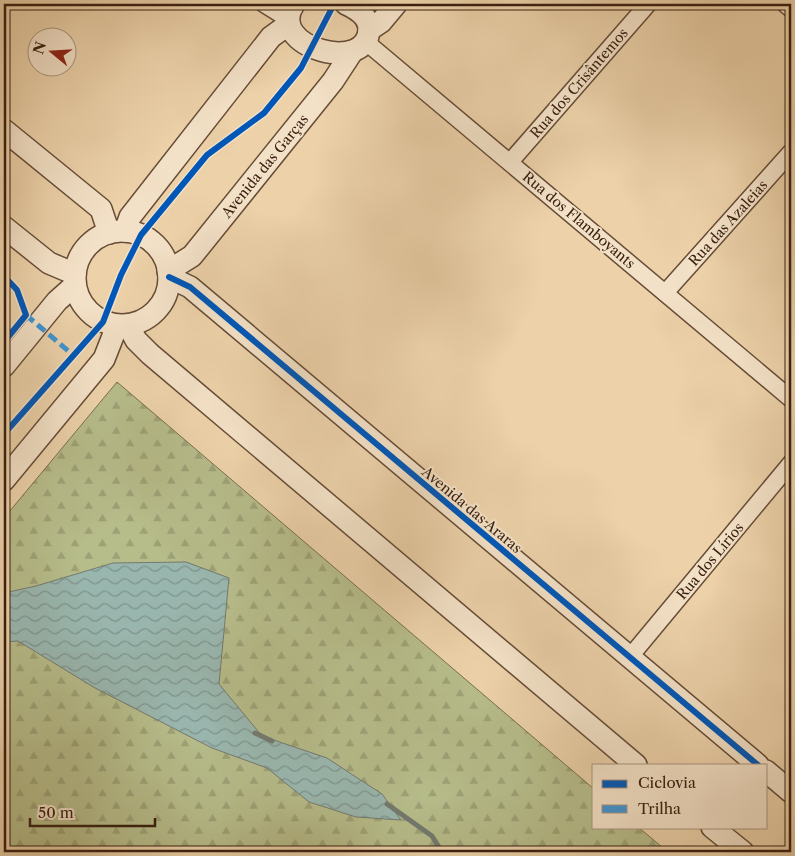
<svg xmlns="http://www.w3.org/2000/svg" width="795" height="856" font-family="'Libre Caslon Text',serif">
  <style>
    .forest { fill: url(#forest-firs); stroke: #786e4e }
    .water { fill: url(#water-waves); stroke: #737a6f }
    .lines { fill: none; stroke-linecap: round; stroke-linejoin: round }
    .stream { stroke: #737a6f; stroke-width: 5 }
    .minor-casing { stroke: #664c37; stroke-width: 19 }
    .tertiary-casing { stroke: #664c37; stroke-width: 24 }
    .minor { stroke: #f3e1c7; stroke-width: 16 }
    .tertiary { stroke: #f3e1c7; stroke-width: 21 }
    .quiet { stroke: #3e94d3; stroke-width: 5; stroke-dasharray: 10 5; stroke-linecap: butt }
    .cycleway-casing { stroke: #f3e1c7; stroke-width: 9 }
    .cycleway { stroke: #0057b8; stroke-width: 6 }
    .labels { text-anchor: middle; stroke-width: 4; stroke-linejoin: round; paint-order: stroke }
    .street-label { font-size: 14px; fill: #392011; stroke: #f3e1c7 }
  </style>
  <defs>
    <pattern id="forest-firs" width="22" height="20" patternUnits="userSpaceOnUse" patternTransform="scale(1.25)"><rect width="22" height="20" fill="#b6bc8a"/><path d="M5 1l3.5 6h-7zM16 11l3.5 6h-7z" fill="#9da176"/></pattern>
    <pattern id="water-waves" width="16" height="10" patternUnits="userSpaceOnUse" patternTransform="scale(1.25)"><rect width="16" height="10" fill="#99b6ae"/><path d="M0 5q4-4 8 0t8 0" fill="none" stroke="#7e948c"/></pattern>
  </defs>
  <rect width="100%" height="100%" fill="#ecd1a9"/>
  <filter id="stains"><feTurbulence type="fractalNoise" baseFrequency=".004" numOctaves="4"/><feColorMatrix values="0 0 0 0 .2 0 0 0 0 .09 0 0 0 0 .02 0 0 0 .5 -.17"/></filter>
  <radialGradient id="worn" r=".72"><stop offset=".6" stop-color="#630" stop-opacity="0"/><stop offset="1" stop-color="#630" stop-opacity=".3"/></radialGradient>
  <polygon class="forest" points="117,382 594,789 594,827 638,827 668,852 4,852 4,518"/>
  <polygon class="water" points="186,562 229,578 219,684 262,736 327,758 382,794 401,820 356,817 309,802 267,768 212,748 95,688 18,641 4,642 4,593 36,586 113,563"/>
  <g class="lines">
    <g class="stream">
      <polyline points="255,733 272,741"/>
      <polyline points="387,804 432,836 442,852"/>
    </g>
    <g class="minor-casing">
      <g id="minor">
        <polyline points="264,4 288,19"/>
        <polyline points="785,4 791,9"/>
        <polyline points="366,42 791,399"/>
        <polyline points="510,162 648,4"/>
        <polyline points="665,293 791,152"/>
        <polyline points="629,658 791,463"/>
      </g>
    </g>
    <g class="tertiary-casing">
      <g id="tertiary">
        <path d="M294,4C264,47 370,76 369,28C368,16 355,8 346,4"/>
        <polyline points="369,30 381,22 396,4"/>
        <polyline points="4,130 101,209 109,233"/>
        <polyline points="4,227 49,263 75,274"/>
        <circle cx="122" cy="278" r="47"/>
        <polyline points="125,231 130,217 271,37 289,24"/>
        <polyline points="168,271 192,256 333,81 352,52"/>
        <polyline points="169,277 190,287 758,765"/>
        <polyline points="128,325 136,340 150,354 636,765"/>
        <polyline points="4,366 57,301 75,285"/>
        <polyline points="4,480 104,359 117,326"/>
        <polyline points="766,771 791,792"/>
        <polyline points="712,827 743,852"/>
      </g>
    </g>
    <use href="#minor" class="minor"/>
    <use href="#tertiary" class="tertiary"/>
    <polyline class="quiet" points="26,315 73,355"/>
    <g class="cycleway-casing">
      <g id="cycleway">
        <polyline points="4,276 17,290 26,315 4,342"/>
        <polyline points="169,277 190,287 758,765"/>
        <polyline points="4,434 103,322 121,275 141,235 207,155 264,113 301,68 334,4"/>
      </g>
    </g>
    <use href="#cycleway" class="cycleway"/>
  </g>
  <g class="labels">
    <g class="street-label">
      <text transform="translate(579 83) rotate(-49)" y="5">Rua dos Crisântemos</text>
      <text transform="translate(265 166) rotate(-51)" y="5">Avenida das Garças</text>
      <text transform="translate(579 220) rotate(40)" y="5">Rua dos Flamboyants</text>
      <text transform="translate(728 223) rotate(-48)" y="5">Rua das Azaleias</text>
      <text transform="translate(472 510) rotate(40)" y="5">Avenida das Araras</text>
      <text transform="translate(710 561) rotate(-50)" y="5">Rua dos Lírios</text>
    </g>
  </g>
  <rect width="795" height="856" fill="none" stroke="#ecd1a9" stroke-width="20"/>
  <rect x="5" y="5" width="785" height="846" fill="none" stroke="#392011" stroke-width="2.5"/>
  <rect x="10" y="10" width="775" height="836" fill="none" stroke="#392011"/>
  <rect x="592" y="764" width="175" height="65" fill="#f3e1c7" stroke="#a9947e"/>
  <rect x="602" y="780" width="25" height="8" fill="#0057b8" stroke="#a9947e"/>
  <text x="638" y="788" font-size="15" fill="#392011">Ciclovia</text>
  <rect x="602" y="805" width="25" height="8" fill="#3e94d3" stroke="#a9947e"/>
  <text x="638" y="814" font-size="15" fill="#392011">Trilha</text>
  <g transform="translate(52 52) rotate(288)"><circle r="24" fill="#f3e1c7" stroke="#a9947e"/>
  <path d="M0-4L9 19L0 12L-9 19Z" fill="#8f2418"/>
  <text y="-8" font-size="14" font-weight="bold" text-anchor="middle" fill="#392011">N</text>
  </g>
  <path d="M30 818v8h125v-8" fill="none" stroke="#392011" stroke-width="2.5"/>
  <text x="38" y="818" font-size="15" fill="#392011" stroke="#f3e1c7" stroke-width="4" paint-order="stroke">50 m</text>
  <rect width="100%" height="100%" filter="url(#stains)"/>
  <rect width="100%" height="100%" fill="url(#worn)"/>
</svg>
